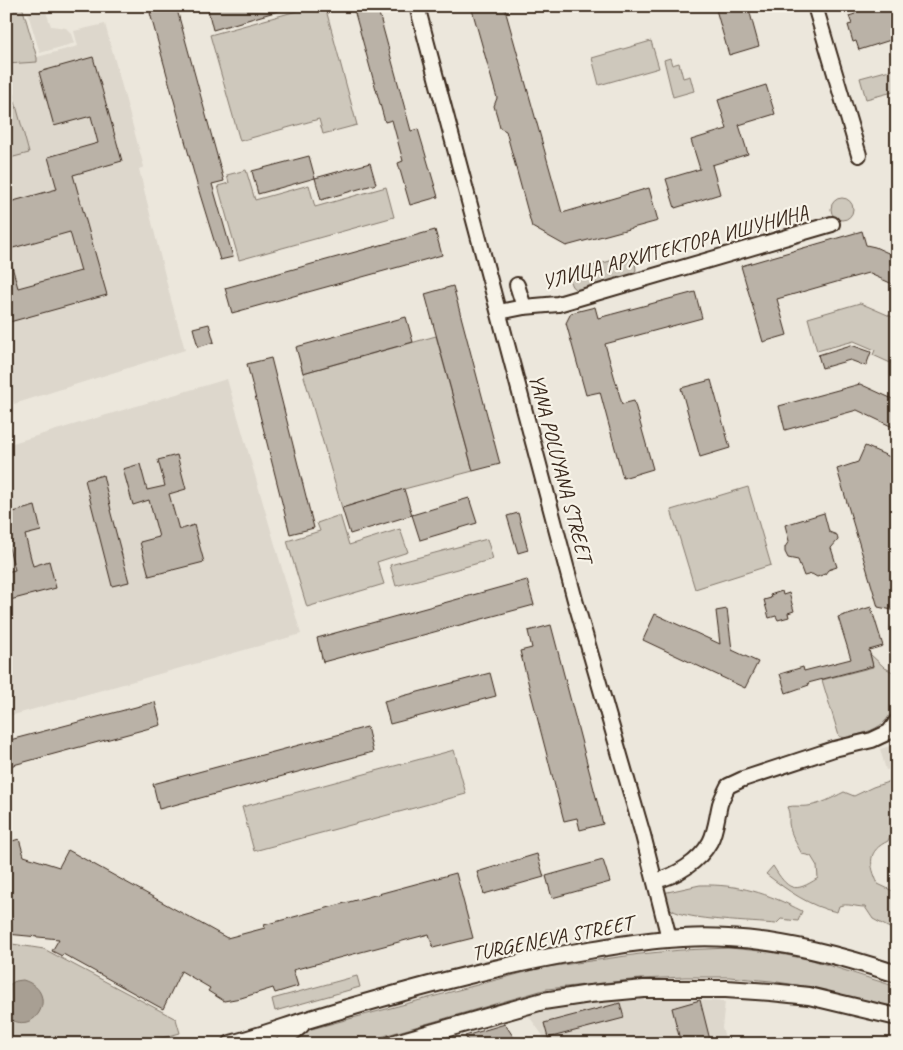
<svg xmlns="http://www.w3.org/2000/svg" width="903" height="1050" font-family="Caveat,sans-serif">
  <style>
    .built { fill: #ddd7cc }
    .green { fill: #cec8bc; stroke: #84796d }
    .water { fill: #a89f93; stroke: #7c7064 }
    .building { fill: #bab2a7; stroke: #3b2a1e }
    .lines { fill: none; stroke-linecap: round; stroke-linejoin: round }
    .minor-casing { stroke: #3b2a1e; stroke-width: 18 }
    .major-casing { stroke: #3b2a1e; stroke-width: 20 }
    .minor { stroke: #f7f3e8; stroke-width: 14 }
    .major { stroke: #f7f3e8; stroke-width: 16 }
    .labels { text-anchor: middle; stroke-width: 4.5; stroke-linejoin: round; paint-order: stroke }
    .street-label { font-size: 21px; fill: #3b2a1e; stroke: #f7f3e8 }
  </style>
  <rect width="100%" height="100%" fill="#ece7dc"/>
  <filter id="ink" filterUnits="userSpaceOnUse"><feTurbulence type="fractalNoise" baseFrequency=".02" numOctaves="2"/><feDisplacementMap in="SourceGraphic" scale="10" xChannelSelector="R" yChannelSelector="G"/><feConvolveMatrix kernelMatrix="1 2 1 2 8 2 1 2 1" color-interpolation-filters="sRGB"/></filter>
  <g filter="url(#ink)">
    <g class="built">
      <polygon points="6,6 22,6 37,57 78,46 74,31 105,24 144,167 139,169 170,296 185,350 14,404 6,381"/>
      <polygon points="45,9 51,26 66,28 72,34 75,43 40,53 28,14"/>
      <polygon points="227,379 301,634 6,717 6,445"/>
      <polygon points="897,744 897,767 886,770 880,749"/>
      <polygon points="675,998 725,1002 722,1028 727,1044 549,1044 528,1015 543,1011 617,1001"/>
    </g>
    <g class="green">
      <polygon points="6,6 22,6 37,58 37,62 6,64"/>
      <polygon points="315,6 325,6 357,125 323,134 319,119 240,141 210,35"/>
      <polygon points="651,41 659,68 599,85 592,58"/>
      <polygon points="670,58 672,65 679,63 683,78 690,76 694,91 673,97 664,60"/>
      <polygon points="897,68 897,91 866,99 860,78"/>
      <polygon points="11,87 29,153 6,159 6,89"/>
      <polygon points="246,170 255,200 309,185 315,207 386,187 394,217 239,260 218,186 229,183 227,175"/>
      <circle cx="842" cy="209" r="11"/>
      <path d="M624,257H628L635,262L636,270L632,276L581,291C572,290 569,284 570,275L575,271Z"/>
      <polygon points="860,303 897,319 897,366 873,355 875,350 854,341 817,351 808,318"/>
      <polygon points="436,336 473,471 404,489 342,508 303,373"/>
      <polygon points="748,487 771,565 695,589 671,510"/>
      <polygon points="340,515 349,545 400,529 408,552 377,562 384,584 307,607 287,541 320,531 317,523"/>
      <polygon points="487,539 493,559 396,586 390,565"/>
      <path d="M870,654L885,668L897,674C897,719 887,729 844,738L839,736L822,680L873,667Z"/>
      <polygon points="454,750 466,794 254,851 242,807"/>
      <path d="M897,779V828L893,829L888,841C867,851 869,864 878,884L897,893V932L873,919L865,907C855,907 848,903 839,906L837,912C810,907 787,890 766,874L773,866C788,890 794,894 818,878L817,866L811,856L802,854C797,845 790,833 789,823C789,816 790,814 787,807C795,805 801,807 808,806C822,804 832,798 844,792L854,796L873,787Z"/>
      <path d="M700,885C739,884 767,893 802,911L798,921L781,919L776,924C755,922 686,920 672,910C667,906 665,899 663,893Z"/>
      <polygon points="6,943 44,949 176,1019 180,1033 141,1044 6,1044"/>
      <polygon points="730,948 770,952 812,960 897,987 897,1008 809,987 771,981 729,977 685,977 640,979 547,989 356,1044 289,1044 300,1032 541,968 640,954 681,950"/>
      <polygon points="357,976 360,987 275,1011 272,999"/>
    </g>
    <path class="water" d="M23,980C62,992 34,1040 6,1016V987L15,981Z"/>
    <g class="building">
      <polygon points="176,6 224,181 212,184 233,257 220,260 198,188 150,13"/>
      <polygon points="207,6 285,6 285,9 213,30"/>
      <polygon points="353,6 377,6 411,131 418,129 438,197 410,205 398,163 403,161 392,120 385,122"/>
      <polygon points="471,6 504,6 562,213 649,188 658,221 566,246 532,227 506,131 500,128 497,116 494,106 497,98"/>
      <polygon points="715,6 748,6 759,46 729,55"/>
      <polygon points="871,6 885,6 886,9 897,6 897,38 859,50 856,41 853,42 848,25 852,24 849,16 855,14 855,11"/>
      <polygon points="93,57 122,161 73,175 107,295 6,323 6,256 9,256 18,288 81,271 70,232 6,250 6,203 57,189 48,157 98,143 91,116 54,126 39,72"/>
      <polygon points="766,85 775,114 739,125 748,154 712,165 720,194 675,208 666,179 700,169 691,140 727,129 718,100"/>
      <polygon points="309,156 315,178 258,194 252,171"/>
      <polygon points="370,163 376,184 321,200 315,178"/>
      <polygon points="435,230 442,255 232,313 225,288"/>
      <polygon points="862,231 866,245 875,247 897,257 897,286 868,273 777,299 787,335 763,342 741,266"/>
      <polygon points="453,286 500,464 473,471 425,294"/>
      <polygon points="695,292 702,318 605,344 622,404 634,401 653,469 623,478 600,392 586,395 566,323 571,313 595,307 598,318"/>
      <polygon points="406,317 413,342 303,373 296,347"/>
      <polygon points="209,324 214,342 198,347 193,328"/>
      <polygon points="851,345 871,352 866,366 850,360 822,368 818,355"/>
      <polygon points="271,358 314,528 290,534 247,364"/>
      <polygon points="711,380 730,448 700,457 681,388"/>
      <polygon points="860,384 897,401 897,429 857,410 785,430 779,406"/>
      <polygon points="865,446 897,460 897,611 878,607 837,469 858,462"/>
      <polygon points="177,455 186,489 169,494 179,530 194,525 204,562 149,576 140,542 159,537 149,500 133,505 123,469 140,464 147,490 165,486 158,460"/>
      <polygon points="103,475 111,510 110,510 129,582 112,586 85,480"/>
      <polygon points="404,489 412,515 350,534 342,508"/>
      <polygon points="469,498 477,523 420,540 412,515"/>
      <polygon points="35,506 41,531 25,535 33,566 49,561 56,588 6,601 6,572 15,570 6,537 6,514"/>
      <polygon points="518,513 528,550 518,553 507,516"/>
      <polygon points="824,513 829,532 837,535 838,540 831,548 837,567 828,570 825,574 817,577 812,574 804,576 798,560 788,558 785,552 785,547 789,541 785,525"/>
      <polygon points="527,580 534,605 323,662 317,638"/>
      <polygon points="782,591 783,595 789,593 794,611 788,613 789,617 778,620 776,616 769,618 764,600 771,598 770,595"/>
      <polygon points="871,607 883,646 869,650 873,666 808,683 809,685 786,693 780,674 803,667 804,671 851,659 838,617"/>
      <polygon points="727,609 732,650 758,662 745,688 643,640 655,614 720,644 716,611"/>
      <polygon points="551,625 603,824 580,830 577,818 564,821 520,651 532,648 528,631"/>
      <polygon points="490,673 496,696 390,724 384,701"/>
      <polygon points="155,702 161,725 6,767 6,741"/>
      <polygon points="367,727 373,752 159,809 153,784"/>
      <polygon points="19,839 24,856 59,867 68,850 227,938 265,928 264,925 456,873 473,938 433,948 429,934 293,970 298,986 275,993 273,988 241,998 224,1001 208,991 210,988 181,971 163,1009 63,954 62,956 52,951 59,939 7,934 9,919 6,919 6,843"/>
      <polygon points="537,854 544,877 484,894 477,872"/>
      <polygon points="603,860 610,882 552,898 546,876"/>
      <polygon points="700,1000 711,1044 681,1044 672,1008"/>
      <polygon points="620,1003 624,1018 548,1038 544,1023"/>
      <polygon points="505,1024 518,1044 470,1044 465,1036"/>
    </g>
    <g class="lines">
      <g class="minor-casing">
        <g id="minor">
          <polyline points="417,6 575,600 643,835 669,938"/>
          <polyline points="815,6 859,155"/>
          <polyline points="517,285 524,307"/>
          <polyline points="499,312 524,307 558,304 832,224"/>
          <path d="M655,881C676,876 699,862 710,842C716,831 717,816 720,804C722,798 725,792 728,786L743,779L834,749L872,740L889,732L897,721"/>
        </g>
      </g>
      <g class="major-casing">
        <g id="major">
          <path d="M231,1044C257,1037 282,1028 307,1020C400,992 493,966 589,950C635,942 681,935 728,938C786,941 842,956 897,974"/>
          <polyline points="284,1044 290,1034 301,1025"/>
          <polyline points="392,1044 543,1001 590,994 644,989 726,989 771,992 809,996 897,1017"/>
        </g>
      </g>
      <use href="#minor" class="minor"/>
      <use href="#major" class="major"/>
    </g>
  </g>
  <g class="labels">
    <g class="street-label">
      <text transform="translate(675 247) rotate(-15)" y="7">УЛИЦА АРХИТЕКТОРА ИШУНИНА</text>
      <text transform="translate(561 468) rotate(75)" y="7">YANA POLUYANA STREET</text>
      <text transform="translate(552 938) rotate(-11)" y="7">TURGENEVA STREET</text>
    </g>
  </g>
  <rect width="903" height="1050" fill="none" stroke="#f7f3e8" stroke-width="25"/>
  <rect x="12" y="12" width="878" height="1025" fill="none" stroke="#3b2a1e" stroke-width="2" filter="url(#ink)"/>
</svg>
